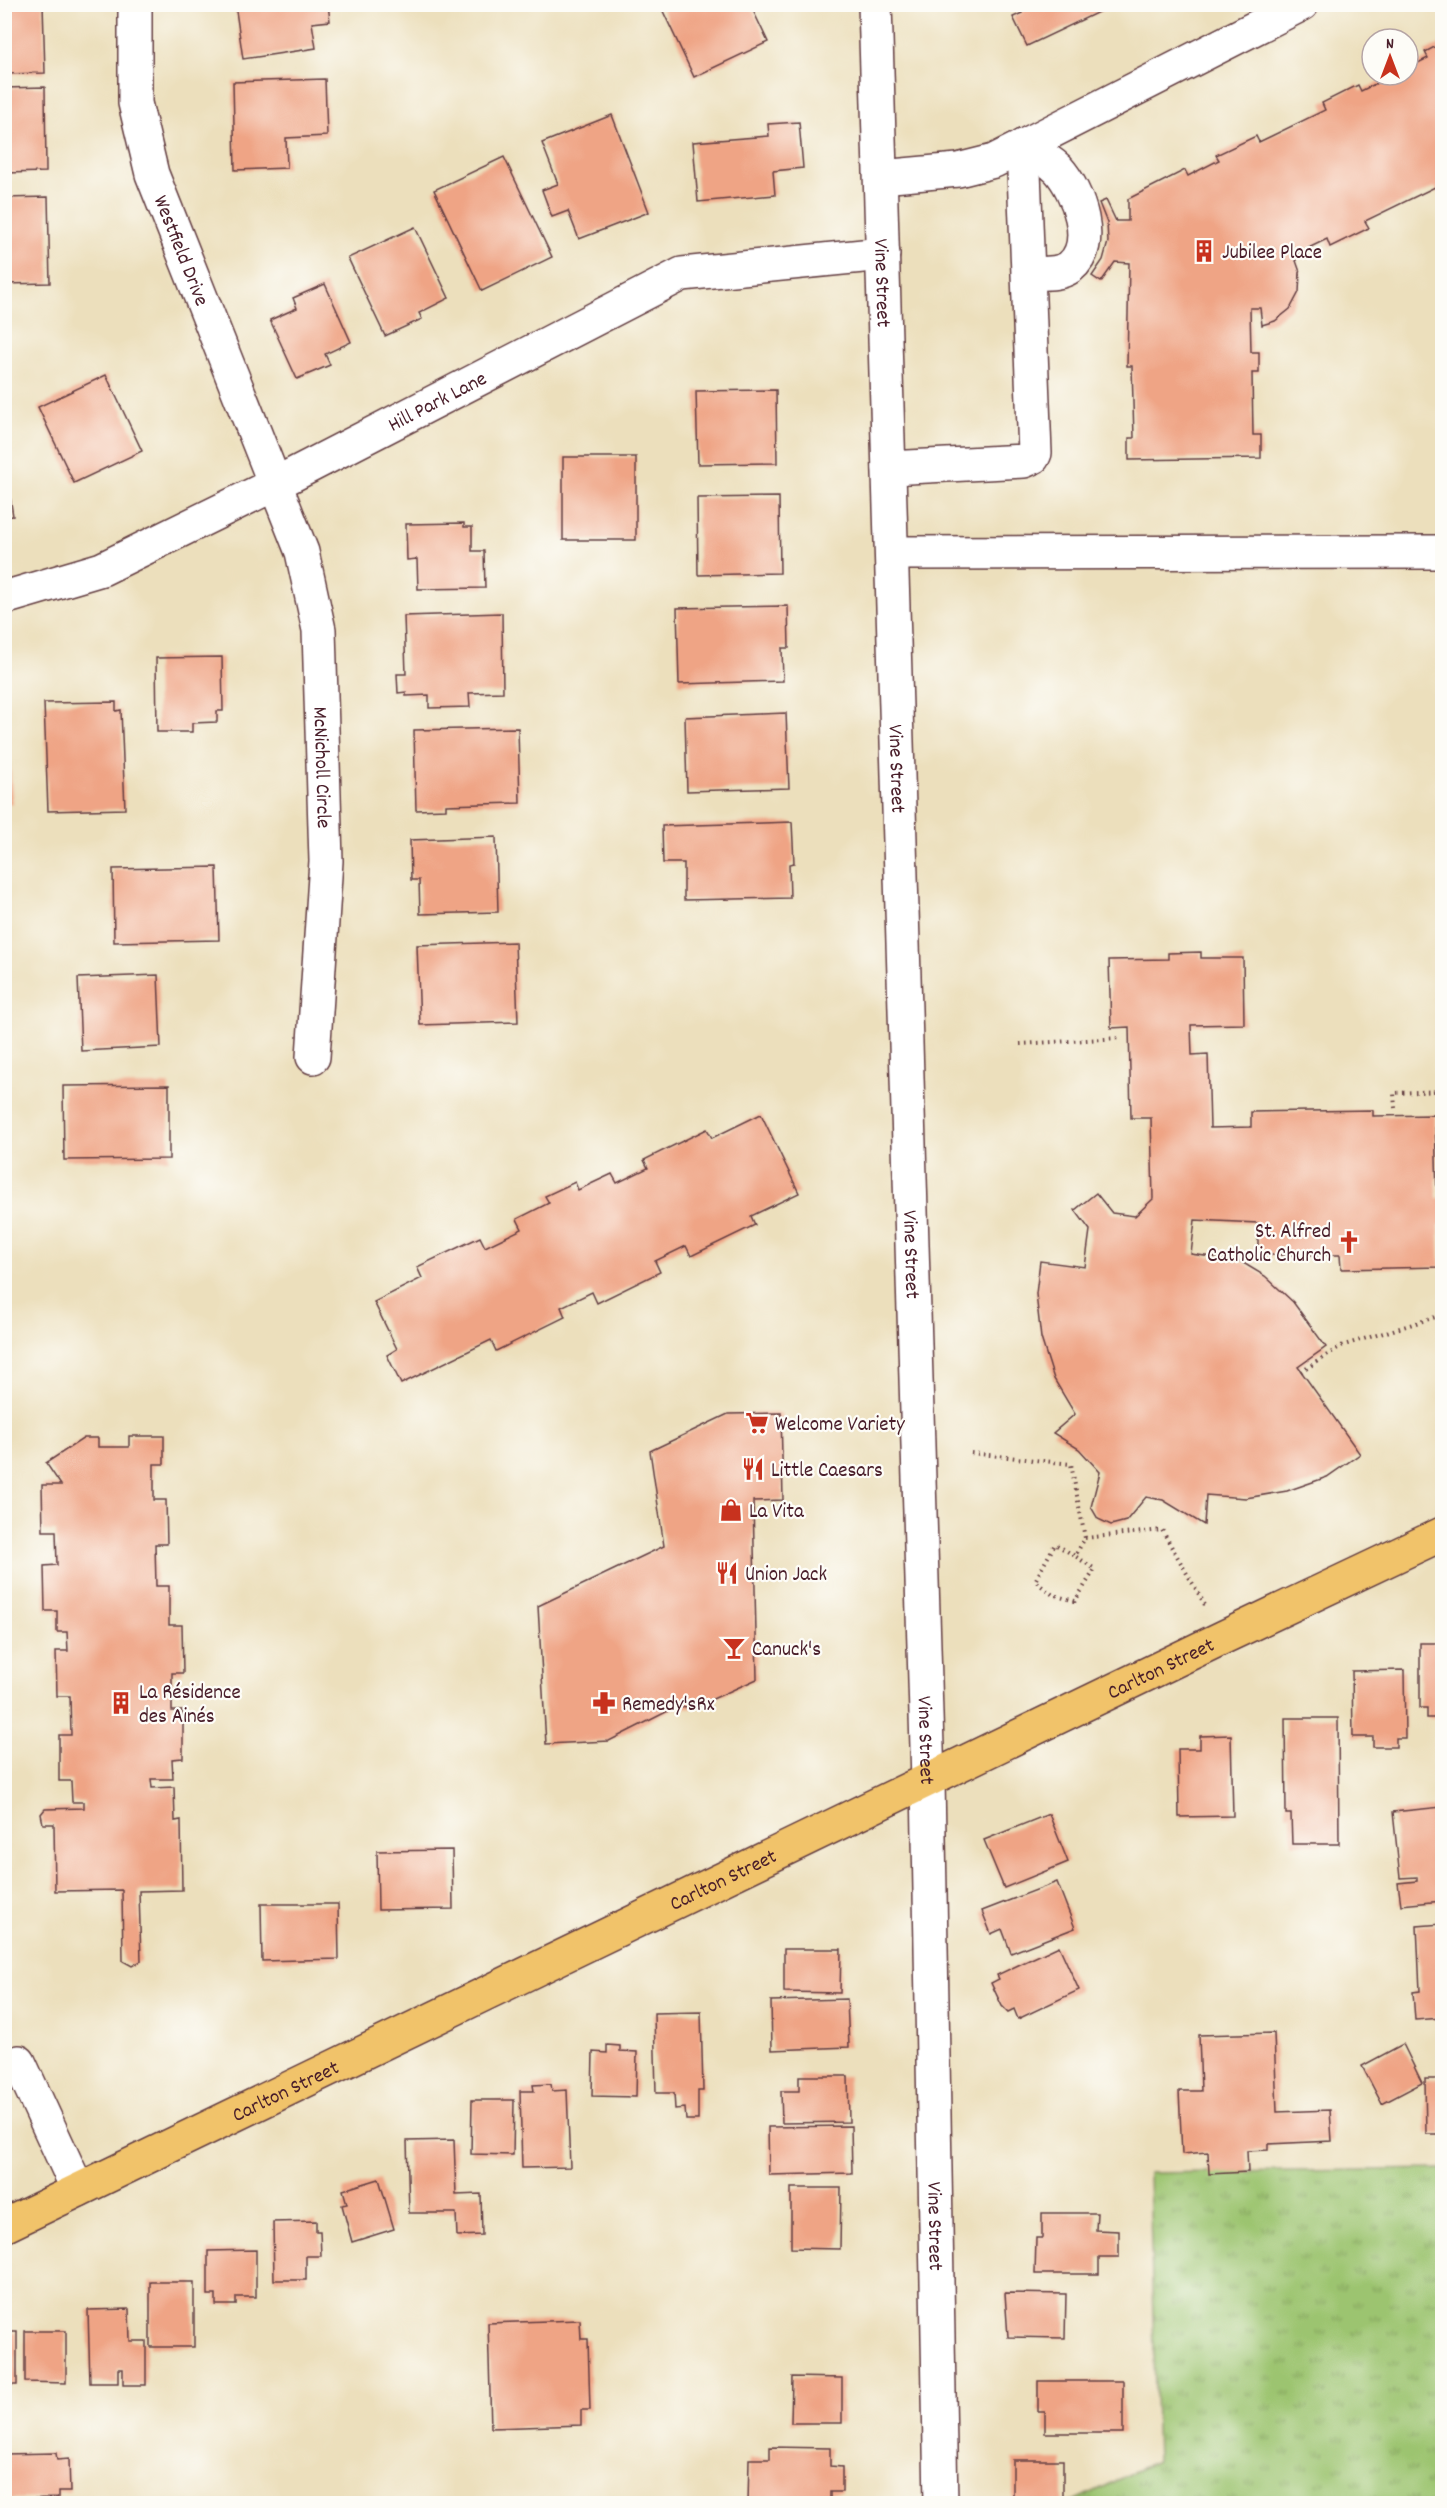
<svg xmlns="http://www.w3.org/2000/svg" width="1447" height="2508" font-family="Dekko,sans-serif">
  <style>
    .park { fill: url(#park-tufts); stroke: #73724e; stroke-width: 1.5 }
    .building { fill: #efa485 }
    .lines { fill: none; stroke-linecap: round; stroke-linejoin: round }
    .minor-casing { stroke: #623c41; stroke-width: 36 }
    .major-casing { stroke: #623c41; stroke-width: 36 }
    .path { stroke: #623c41; stroke-width: 4; stroke-dasharray: 1.5 4.5; stroke-linecap: butt }
    .minor { stroke: #fff; stroke-width: 33 }
    .major { stroke: #f1c36a; stroke-width: 33 }
    .labels { text-anchor: middle; stroke-width: 4.5; stroke-linejoin: round; paint-order: stroke }
    .street-label { font-size: 21px; fill: #4a1f2b; stroke: #fdfcf7 }
    .poi-label { font-size: 21px; fill: #4a1f2b; stroke: #fdfcf7; text-anchor: start }
  </style>
  <defs>
    <pattern id="park-tufts" width="24" height="20" patternUnits="userSpaceOnUse" patternTransform="scale(1.5)"><rect width="24" height="20" fill="#9cc470"/><path d="M3 7l-1-3M5 7V3M7 7l1-3M15 17l-1-3M17 17v-4M19 17l1-3" fill="none" stroke="#819f5c"/></pattern>
  </defs>
  <rect width="100%" height="100%" fill="#fdfcf7"/>
  <filter id="ink" filterUnits="userSpaceOnUse"><feTurbulence type="fractalNoise" baseFrequency=".0167" numOctaves="2"/><feDisplacementMap in="SourceGraphic" scale="12" xChannelSelector="R" yChannelSelector="G"/><feConvolveMatrix kernelMatrix="1 2 1 2 8 2 1 2 1" color-interpolation-filters="sRGB"/></filter>
  <filter id="wash" filterUnits="userSpaceOnUse"><feTurbulence type="fractalNoise" baseFrequency=".008" numOctaves="4" result="noise"/><feDisplacementMap in="SourceGraphic" scale="24" xChannelSelector="R" yChannelSelector="G"/><feGaussianBlur stdDeviation="1.35" result="paint"/><feColorMatrix in="noise" values="0 0 0 0 0 0 0 0 0 0 0 0 0 0 0 0 0 1.4 0 .05"/><feComposite in="paint" operator="in"/></filter>
  <g filter="url(#wash)">
    <rect width="100%" height="100%" fill="#ecdfbc"/>
    <polygon class="park" points="1442,2169 1442,2503 1067,2504 1157,2461 1149,2173"/>
    <g id="blocks">
      <g class="building">
        <polygon points="4,4 43,4 45,73 4,74"/>
        <polygon points="235,4 328,4 330,21 312,23 316,48 243,59"/>
        <polygon points="672,4 750,4 768,42 694,77 662,9"/>
        <polygon points="1018,4 1105,4 1107,8 1027,46 1013,17 1022,13"/>
        <polygon points="1442,43 1442,191 1438,193 1435,187 1365,221 1369,228 1330,247 1327,239 1294,255 1300,272 1299,292 1290,309 1275,321 1262,325 1260,308 1250,308 1251,352 1259,352 1259,373 1252,373 1253,435 1261,435 1261,458 1129,460 1129,438 1134,438 1132,366 1127,366 1129,263 1115,262 1101,282 1092,276 1103,260 1108,242 1107,223 1099,203 1106,200 1116,221 1128,221 1128,199 1185,170 1188,176 1219,160 1216,155 1256,136 1259,142 1325,110 1322,103 1358,85 1361,91 1393,75 1408,75 1408,68 1428,58 1425,52"/>
        <polygon points="325,79 327,136 286,138 287,168 235,170 233,82"/>
        <polygon points="45,87 46,172 4,173 4,88"/>
        <polygon points="612,115 649,212 579,239 568,211 552,217 542,190 558,184 542,143"/>
        <polygon points="799,122 803,168 773,171 775,195 698,202 693,142 769,136 768,124"/>
        <polygon points="504,157 552,257 482,291 434,190"/>
        <polygon points="48,197 50,283 4,284 4,198"/>
        <polygon points="415,227 449,298 419,313 422,319 385,336 348,258"/>
        <polygon points="325,284 351,342 325,354 330,365 297,379 270,320 297,308 293,298"/>
        <polygon points="106,375 142,451 74,483 38,407"/>
        <polygon points="776,390 777,463 698,464 696,391"/>
        <polygon points="4,456 13,516 4,517"/>
        <rect x="563" y="457" width="73" height="83"/>
        <polygon points="779,497 780,573 698,575 697,498"/>
        <polygon points="464,523 464,527 472,527 472,551 484,551 485,588 418,589 417,559 407,560 406,524"/>
        <polygon points="788,606 789,648 782,648 783,681 679,684 677,608"/>
        <polygon points="502,613 503,692 469,693 470,707 429,708 429,695 406,696 406,692 398,693 397,674 406,674 404,616"/>
        <polygon points="222,657 223,711 217,711 217,722 192,723 192,732 157,732 156,658"/>
        <polygon points="116,702 116,711 121,710 125,809 48,811 44,703"/>
        <polygon points="786,713 789,788 687,791 685,717"/>
        <polygon points="5,721 8,721 12,803 5,804"/>
        <polygon points="518,728 520,803 446,805 446,809 416,810 414,730"/>
        <polygon points="792,822 794,863 789,864 790,898 684,900 684,863 663,863 662,826"/>
        <polygon points="496,837 498,912 420,914 419,880 411,880 410,840"/>
        <polygon points="217,867 219,940 114,942 113,869"/>
        <polygon points="515,942 518,1022 420,1025 417,945"/>
        <polygon points="1201,952 1201,958 1243,958 1244,1024 1191,1025 1192,1055 1208,1054 1210,1128 1251,1127 1251,1112 1373,1110 1373,1116 1435,1115 1437,1198 1442,1198 1442,1225 1439,1225 1440,1267 1341,1269 1340,1255 1258,1255 1258,1223 1195,1220 1191,1254 1240,1261 1265,1276 1293,1302 1326,1347 1298,1367 1360,1454 1327,1477 1287,1491 1246,1498 1206,1495 1204,1525 1163,1500 1146,1497 1126,1521 1111,1525 1098,1519 1091,1507 1100,1472 1079,1449 1053,1433 1075,1414 1054,1379 1041,1338 1036,1294 1040,1261 1085,1267 1090,1230 1075,1210 1096,1193 1112,1213 1135,1216 1153,1199 1151,1118 1131,1118 1129,1027 1111,1028 1109,960 1168,959 1168,953"/>
        <polygon points="158,975 161,1047 81,1051 78,978"/>
        <polygon points="169,1085 169,1159 64,1160 63,1086"/>
        <polygon points="761,1114 799,1193 751,1216 755,1225 691,1256 686,1246 655,1261 660,1272 597,1303 592,1292 561,1307 565,1317 496,1351 491,1340 401,1384 387,1355 397,1349 374,1302 422,1278 417,1267 480,1237 485,1247 522,1229 517,1219 549,1203 545,1196 575,1182 578,1190 612,1174 617,1183 648,1168 644,1160 707,1129 712,1138"/>
        <polygon points="781,1413 783,1500 753,1501 757,1679 695,1707 674,1708 609,1741 546,1744 538,1606 664,1546 650,1451 728,1414"/>
        <polygon points="129,1436 164,1436 164,1464 154,1464 154,1500 166,1500 167,1544 155,1544 156,1586 169,1586 169,1625 182,1625 183,1673 172,1673 172,1711 183,1711 183,1758 172,1759 173,1779 151,1779 152,1788 174,1787 175,1821 181,1820 182,1890 139,1891 141,1961 132,1966 123,1961 122,1890 55,1891 54,1824 43,1824 41,1814 45,1809 84,1808 84,1802 72,1802 71,1781 59,1781 59,1735 71,1735 70,1696 57,1696 56,1651 68,1651 67,1632 57,1632 57,1611 45,1611 44,1566 57,1565 56,1531 43,1531 42,1485 61,1485 46,1463 84,1438 98,1438 98,1447 129,1447"/>
        <polygon points="1420,1643 1442,1643 1442,1718 1427,1718 1427,1708 1420,1708"/>
        <polygon points="1404,1670 1405,1738 1396,1738 1396,1747 1373,1747 1373,1737 1353,1737 1352,1671"/>
        <polygon points="1285,1718 1338,1718 1339,1844 1292,1844 1291,1814 1286,1814"/>
        <polygon points="1231,1735 1233,1816 1179,1817 1178,1749 1200,1749 1200,1736"/>
        <polygon points="1442,1807 1442,1874 1439,1875 1442,1901 1401,1905 1398,1883 1417,1881 1417,1877 1400,1878 1393,1812"/>
        <polygon points="1049,1814 1068,1862 1004,1888 984,1840"/>
        <polygon points="452,1850 453,1909 378,1910 377,1851"/>
        <polygon points="1057,1882 1075,1928 1011,1953 1002,1929 991,1934 982,1911"/>
        <polygon points="261,1904 338,1904 339,1959 262,1961"/>
        <polygon points="1442,1924 1442,2018 1415,2020 1413,1992 1420,1991 1417,1926"/>
        <polygon points="1059,1946 1079,1990 1018,2019 1014,2009 1008,2012 1002,2006 991,1983 999,1979 997,1975"/>
        <polygon points="784,1949 841,1949 840,1993 784,1992"/>
        <polygon points="847,1999 849,2047 772,2050 771,2001"/>
        <polygon points="701,2012 703,2091 698,2091 698,2120 686,2120 685,2108 675,2109 674,2093 656,2093 654,2013"/>
        <polygon points="1274,2033 1277,2112 1330,2110 1332,2141 1268,2144 1268,2150 1247,2151 1248,2172 1209,2174 1208,2152 1182,2154 1179,2091 1201,2091 1199,2035"/>
        <polygon points="1403,2044 1422,2083 1382,2104 1362,2066"/>
        <polygon points="607,2045 620,2046 620,2051 637,2052 636,2097 592,2096 593,2052 607,2053"/>
        <polygon points="799,2076 848,2076 849,2122 782,2123 781,2091 799,2091"/>
        <polygon points="1425,2079 1442,2079 1442,2134 1426,2134"/>
        <polygon points="551,2084 552,2091 567,2090 570,2167 522,2168 520,2091 534,2091 533,2085"/>
        <polygon points="472,2100 514,2100 513,2155 471,2154"/>
        <polygon points="851,2126 852,2173 769,2175 768,2127"/>
        <polygon points="454,2140 456,2195 481,2194 482,2235 457,2236 456,2213 409,2213 407,2141"/>
        <polygon points="379,2179 394,2229 352,2242 342,2205 347,2204 343,2190"/>
        <polygon points="791,2188 841,2188 840,2249 791,2248"/>
        <polygon points="1042,2213 1097,2213 1096,2230 1119,2231 1119,2257 1099,2257 1099,2274 1035,2274 1036,2238 1042,2238"/>
        <polygon points="316,2221 316,2231 320,2231 321,2256 306,2256 306,2280 274,2280 273,2222"/>
        <polygon points="256,2250 256,2297 236,2297 236,2305 216,2305 216,2295 208,2295 208,2251"/>
        <rect x="150" y="2282" width="44" height="65"/>
        <polygon points="1005,2293 1066,2294 1065,2338 1008,2337"/>
        <polygon points="129,2309 130,2341 146,2341 146,2385 123,2385 123,2369 118,2369 118,2383 90,2383 88,2310"/>
        <polygon points="580,2320 581,2339 588,2339 590,2410 581,2410 581,2425 491,2428 488,2323"/>
        <polygon points="25,2331 66,2331 66,2383 25,2382"/>
        <rect x="4" y="2332" width="13" height="53"/>
        <polygon points="792,2377 842,2378 842,2423 791,2423"/>
        <polygon points="1038,2381 1123,2381 1123,2433 1045,2433 1045,2412 1038,2412"/>
        <polygon points="770,2447 830,2448 830,2466 842,2467 842,2492 830,2492 830,2504 748,2504 749,2459 770,2459"/>
        <polygon points="56,2453 57,2460 69,2459 70,2492 58,2492 58,2498 4,2499 4,2454"/>
        <rect x="1013" y="2460" width="50" height="44"/>
      </g>
    </g>
  </g>
  <g filter="url(#ink)">
    <use href="#blocks" fill-opacity="0" stroke="#623c41" stroke-width="1.5"/>
    <g class="lines">
      <g class="minor-casing">
        <g id="minor">
          <path id="s1" d="M135,4V103L152,174L302,552L319,630L326,861L313,1057"/>
          <path id="s2" d="M875,4L928,1781L941,2504"/>
          <path d="M1023,146C1035,153 1048,159 1058,169C1078,191 1098,245 1070,267C1059,275 1041,273 1029,274"/>
          <polyline points="881,177 958,170 994,161 1302,4"/>
          <polyline points="889,468 1024,461 1033,457 1035,453 1023,146"/>
          <polyline points="892,553 1442,552"/>
          <path id="s3" d="M4,598L102,569L275,484L682,274L883,254"/>
          <polyline points="19,2062 78,2190"/>
        </g>
      </g>
      <g class="major-casing">
        <g id="major">
          <path id="s4" d="M4,2226L1224,1637L1442,1534"/>
        </g>
      </g>
      <g class="path">
        <polyline points="1020,1044 1120,1038"/>
        <polyline points="1395,1108 1394,1093 1442,1091"/>
        <polyline points="1301,1372 1341,1346 1442,1315"/>
        <polyline points="971,1453 1071,1464 1085,1538 1075,1556 1055,1544 1035,1581 1053,1595 1075,1601 1095,1569 1075,1556"/>
        <polyline points="1085,1538 1162,1530 1205,1605"/>
      </g>
      <use href="#minor" class="minor"/>
      <use href="#major" class="major"/>
    </g>
  </g>
  <defs>
    <g id="building-bare" transform="scale(1.8)"><path d="M-4-6H4V6H1V3H-1V6H-4ZM-2.5-4.3h1.7v1.8h-1.7ZM.8-4.3h1.7v1.8H.8ZM-2.5-1h1.7V.8h-1.7ZM.8-1h1.7V.8H.8Z" fill="#c8321e" stroke="#fdfcf7" stroke-width="2.5" paint-order="stroke"/></g>
    <g id="church-bare" transform="scale(1.8)"><path d="M-1.2-6h2.4v3.5h3.3v2.4h-3.3V6h-2.4V-.1h-3.3v-2.4h3.3Z" fill="#c8321e" stroke="#fdfcf7" stroke-width="2.5" paint-order="stroke"/></g>
    <g id="supermarket-bare" transform="scale(1.8)"><path d="M-6-5.5h2.5l.6 2H6L4.5 2H-2.5L-4.4-4H-6ZM-1.5 3.2a1.3 1.3 0 1 0 .1 0ZM3 3.2a1.3 1.3 0 1 0 .1 0Z" fill="#c8321e" stroke="#fdfcf7" stroke-width="2.5" paint-order="stroke"/></g>
    <g id="restaurant-bare" transform="scale(1.8)"><path d="M-5-6h1v4h1v-4h1v4h1v-4h1v5L-1.5 .5V6h-2V.5L-5-1ZM5-6V6H3V1.5H1.5Q1.5-4 5-6Z" fill="#c8321e" stroke="#fdfcf7" stroke-width="2.5" paint-order="stroke"/></g>
    <g id="shop-bare" transform="scale(1.8)"><path d="M-5-2.5h2.3a2.7 3.5 0 0 1 5.4 0H5L5.5 6h-11ZM-1.5-2.5h3a1.5 2.3 0 0 0-3 0Z" fill="#c8321e" stroke="#fdfcf7" stroke-width="2.5" paint-order="stroke"/></g>
    <g id="bar-bare" transform="scale(1.8)"><path d="M-6-5H6L.8 .8V4.5H3.5V6h-7V4.5H-.8V.8Z" fill="#c8321e" stroke="#fdfcf7" stroke-width="2.5" paint-order="stroke"/></g>
    <g id="pharmacy-bare" transform="scale(1.8)"><path d="M-2-6h4v4h4v4h-4v4h-4v-4h-4v-4h4Z" fill="#c8321e" stroke="#fdfcf7" stroke-width="2.5" paint-order="stroke"/></g>
  </defs>
  <g fill-rule="evenodd">
    <use href="#building-bare" x="1204" y="251"/>
    <use href="#church-bare" x="1349" y="1242"/>
    <use href="#supermarket-bare" x="757" y="1423"/>
    <use href="#restaurant-bare" x="753" y="1469"/>
    <use href="#shop-bare" x="731" y="1510"/>
    <use href="#restaurant-bare" x="727" y="1573"/>
    <use href="#bar-bare" x="734" y="1648"/>
    <use href="#building-bare" x="121" y="1703"/>
    <use href="#pharmacy-bare" x="604" y="1703"/>
  </g>
  <g class="labels">
    <g class="street-label">
      <text dy="7" stroke="none"><textPath href="#s1" startOffset="254">Westfield Drive</textPath></text>
      <text dy="7" stroke="none"><textPath href="#s2" startOffset="279">Vine Street</textPath></text>
      <text dy="7" stroke="none"><textPath href="#s3" startOffset="477">Hill Park Lane</textPath></text>
      <text dy="7" stroke="none"><textPath href="#s1" startOffset="796">McNicholl Circle</textPath></text>
      <text dy="7" stroke="none"><textPath href="#s2" startOffset="765">Vine Street</textPath></text>
      <text dy="7" stroke="none"><textPath href="#s2" startOffset="1251">Vine Street</textPath></text>
      <text dy="7" stroke="none"><textPath href="#s4" startOffset="1284">Carlton Street</textPath></text>
      <text dy="7" stroke="none"><textPath href="#s2" startOffset="1737">Vine Street</textPath></text>
      <text dy="7" stroke="none"><textPath href="#s4" startOffset="798">Carlton Street</textPath></text>
      <text dy="7" stroke="none"><textPath href="#s4" startOffset="312">Carlton Street</textPath></text>
      <text dy="7" stroke="none"><textPath href="#s2" startOffset="2223">Vine Street</textPath></text>
    </g>
    <g class="poi-label">
      <text x="1222" y="258">Jubilee Place</text>
      <text x="1331" y="1237" text-anchor="end">St. Alfred<tspan x="1331" dy="24">Catholic Church</tspan></text>
      <text x="775" y="1430">Welcome Variety</text>
      <text x="771" y="1476">Little Caesars</text>
      <text x="749" y="1517">La Vita</text>
      <text x="745" y="1580">Union Jack</text>
      <text x="752" y="1655">Canuck's</text>
      <text x="139" y="1698">La Résidence<tspan x="139" dy="24">des Ainés</tspan></text>
      <text x="622" y="1710">Remedy'sRx</text>
    </g>
  </g>
  <rect width="1447" height="2508" fill="none" stroke="#fdfcf7" stroke-width="24"/>
  <g transform="translate(1390 57)"><circle r="28" fill="#fdfcf7" stroke="#b5a4a5" stroke-width="1.5"/>
  <path d="M0-4.5L10 22L0 15L-10 22Z" fill="#c8321e"/>
  <text y="-9" font-size="16" font-weight="bold" text-anchor="middle" fill="#4a1f2b">N</text>
  </g>
</svg>
